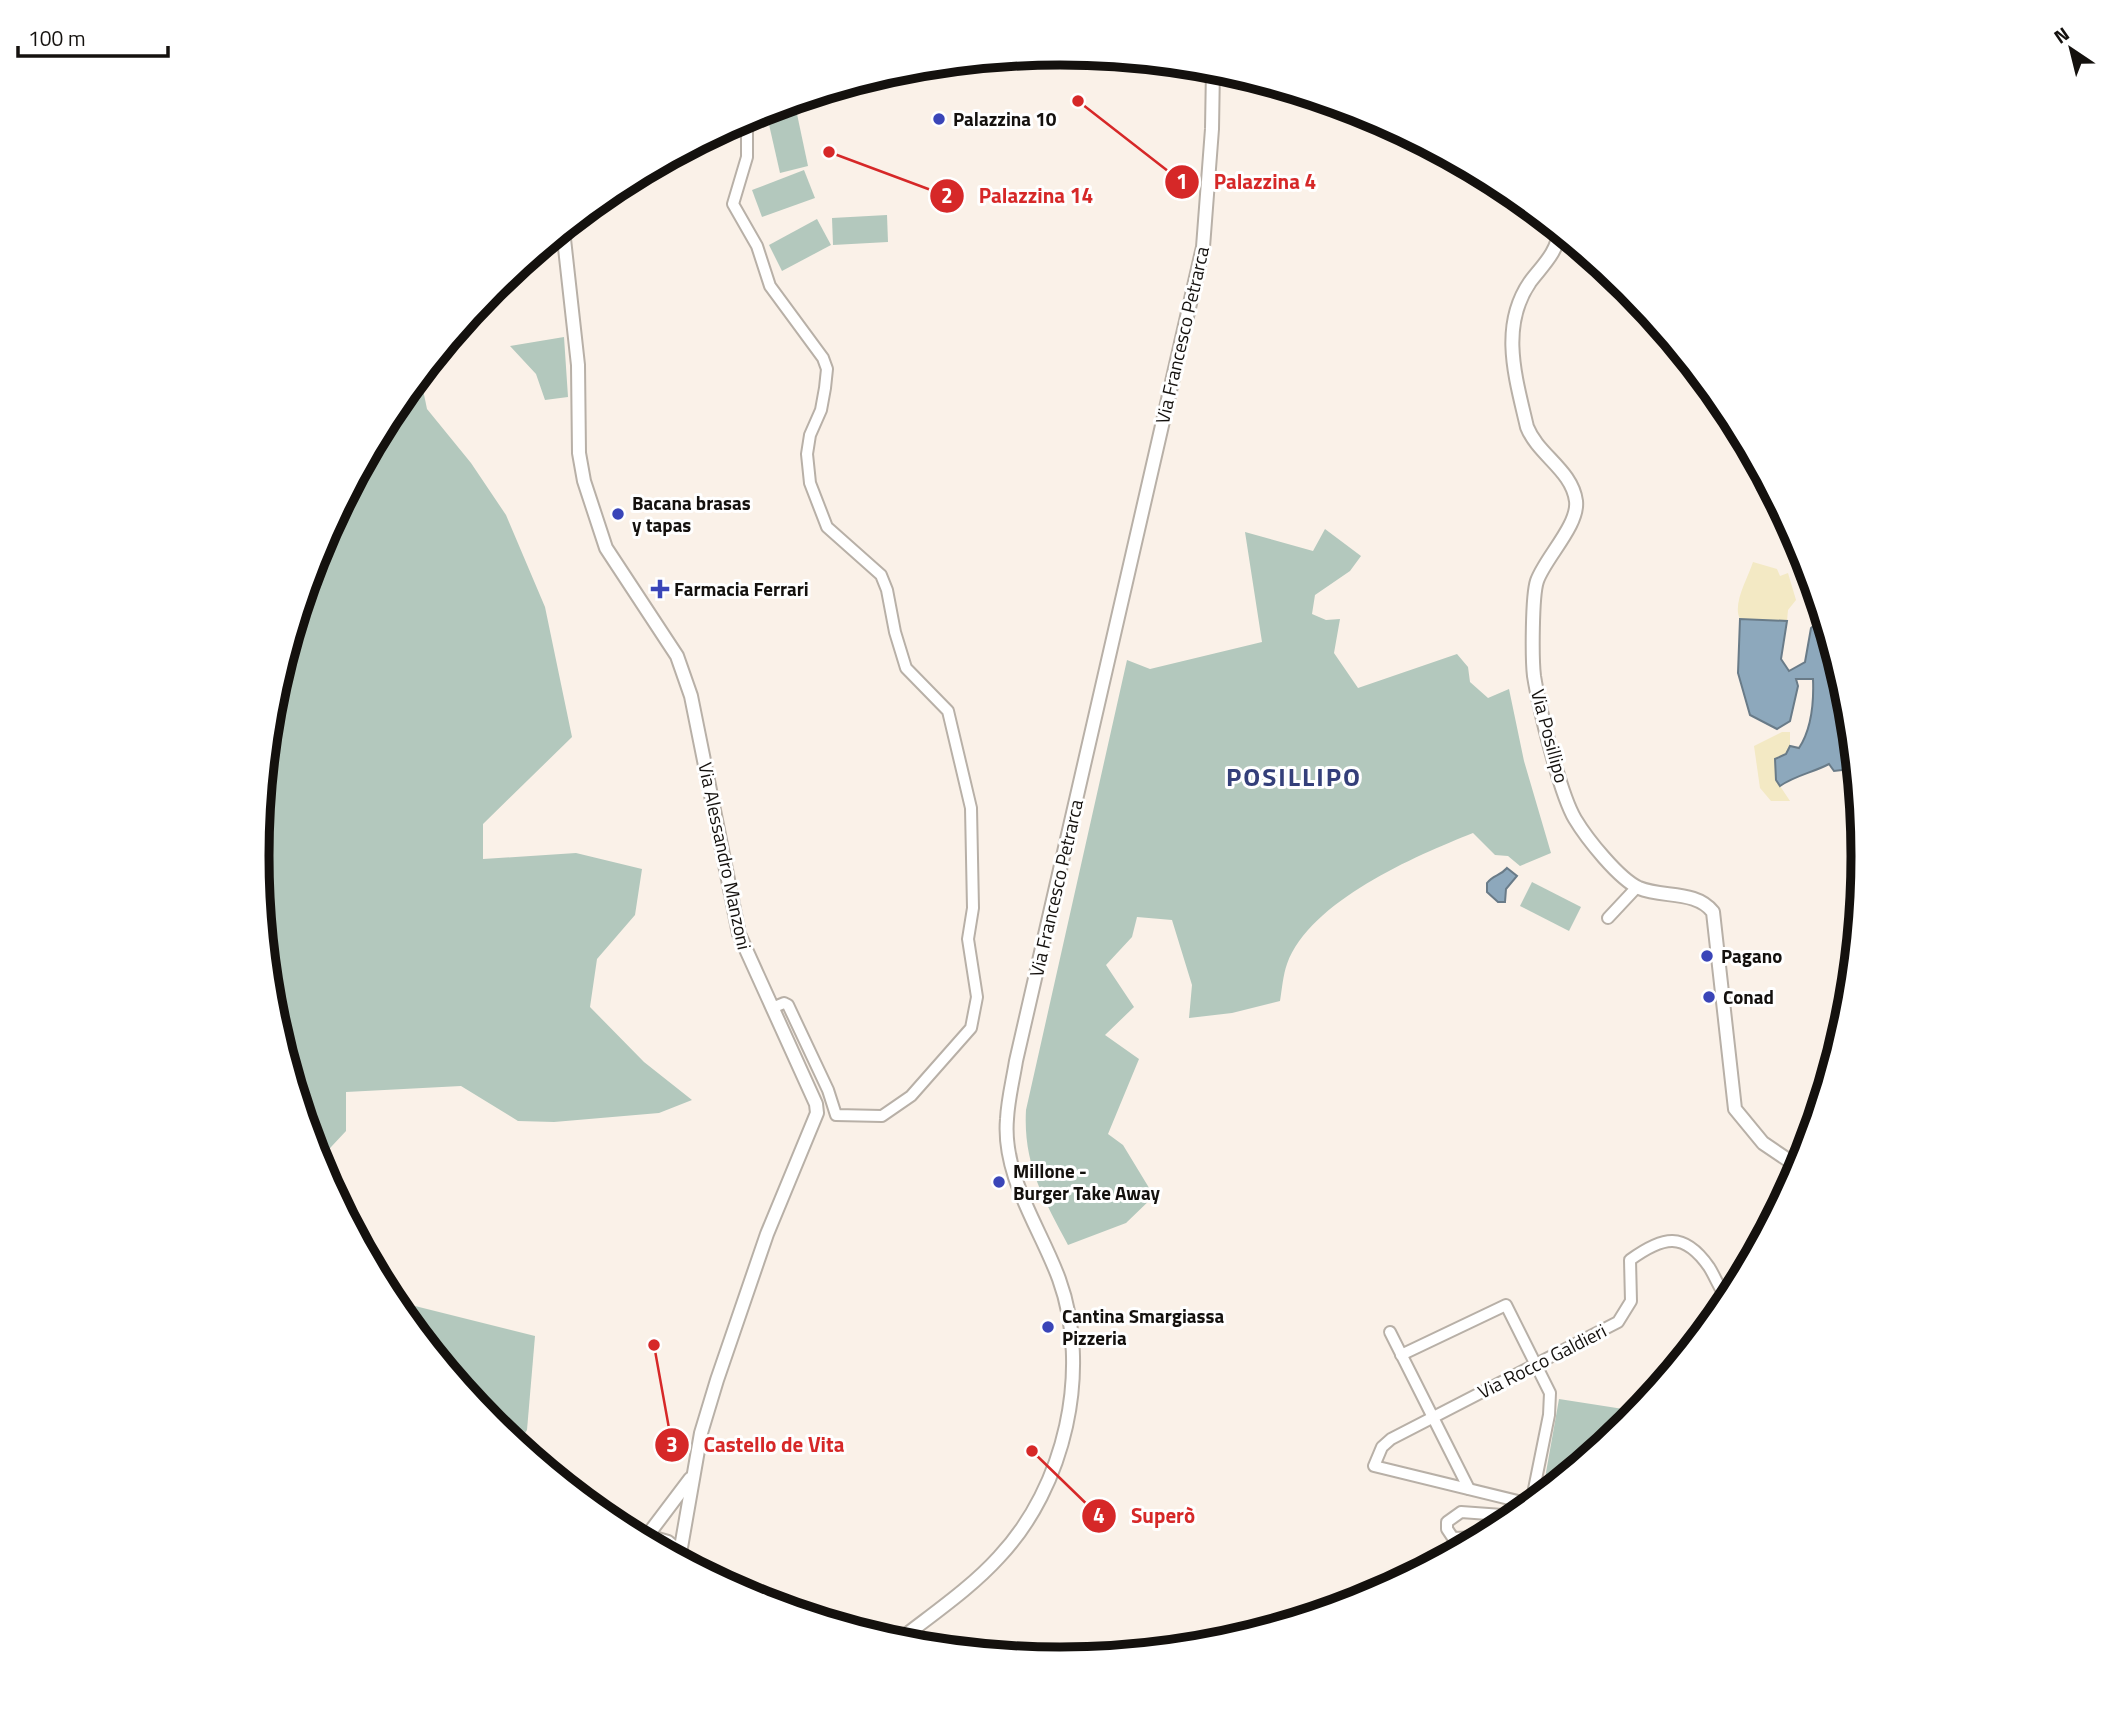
<svg xmlns="http://www.w3.org/2000/svg" width="2120" height="1712" font-family="'Titillium Web',sans-serif">
  <style>
    .green { fill: #b3c8bd }
    .sand { fill: #f3e9c4 }
    .water { fill: #8da8bc; stroke: #697b88; stroke-width: 2 }
    .lines { fill: none; stroke-linecap: round; stroke-linejoin: round }
    .minor-casing { stroke: #b8b0a7; stroke-width: 14 }
    .tertiary-casing { stroke: #b8b0a7; stroke-width: 16 }
    .minor { stroke: #fff; stroke-width: 10 }
    .tertiary { stroke: #fff; stroke-width: 12 }
    .poi-dot { fill: #3a45b8; stroke: #fff; stroke-width: 2.5 }
    .labels { text-anchor: middle; stroke-width: 6; stroke-linejoin: round; paint-order: stroke }
    .poi-label { font-size: 19px; font-weight: bold; fill: #14110e; stroke: #fff; text-anchor: start }
    .street-label { font-size: 19px; fill: #14110e; stroke: #fff }
    .district-label { font-size: 26px; font-weight: bold; letter-spacing: 2px; fill: #343f7a; stroke: #fff }
    .rim { fill: none; stroke: #14110e; stroke-width: 9 }
    .leader { fill: none; stroke: #d62828; stroke-width: 2.5 }
    .callout-dot { fill: #d62828; stroke: #fff; stroke-width: 2.5 }
    .mark-label { font-size: 21px; text-anchor: middle; font-weight: bold; fill: #fff }
    .callout-label { font-size: 21px; text-anchor: middle; font-weight: bold; fill: #d62828; stroke: #fff; stroke-width: 6; stroke-linejoin: round; paint-order: stroke }
  </style>
  <rect width="100%" height="100%" fill="#faf1e8"/>
  <g class="green">
    <polygon points="797,114 808,166 780,173 768,120"/>
    <polygon points="804,170 815,198 762,217 752,190"/>
    <polygon points="887,215 888,242 833,245 832,218"/>
    <polygon points="817,219 831,245 782,271 769,245"/>
    <polygon points="564,337 568,397 545,400 536,374 510,346"/>
    <polygon points="420,375 427,409 471,463 506,515 545,607 572,737 483,824 483,859 576,853 642,869 635,915 597,959 590,1007 644,1062 692,1100 659,1113 554,1122 518,1121 461,1086 346,1092 346,1131 317,1162 272,1012 257,856 272,699 318,548 392,409"/>
    <path d="M1325,529L1361,556L1350,571L1315,595L1312,614L1326,620L1340,619L1334,653L1358,688L1457,654L1468,667L1470,682L1488,698L1509,689L1524,761L1551,853L1520,866L1508,856L1495,855L1473,833C1415,856 1310,901 1287,964C1283,975 1282,989 1280,1001L1232,1013L1189,1018L1192,985L1172,920L1137,917L1132,937L1106,965L1134,1007L1105,1035L1139,1059L1108,1134L1123,1145L1154,1196L1126,1223L1068,1245C1043,1198 1023,1164 1026,1110L1127,660L1150,669L1262,642L1245,532L1313,551Z"/>
    <polygon points="1532,882 1581,907 1569,931 1520,906"/>
    <polygon points="391,1300 535,1336 527,1430 517,1445 492,1424"/>
    <polygon points="1559,1399 1636,1411 1638,1406 1643,1407 1628,1424 1542,1495"/>
  </g>
  <g class="sand">
    <path d="M1753,562L1777,569L1780,576L1788,573L1796,600L1788,610L1787,621L1740,619C1732,604 1748,578 1753,562Z"/>
    <polygon points="1782,732 1790,732 1790,746 1776,780 1790,801 1771,801 1760,788 1754,746"/>
  </g>
  <g class="water">
    <polygon points="1740,432 1779,505 1758,491 1738,445"/>
    <path d="M1823,618L1848,700L1854,761L1842,770L1834,771L1829,764C1812,773 1796,775 1780,786L1776,780L1775,759L1786,754L1790,746L1799,748C1812,728 1814,703 1813,679H1796L1798,686L1790,721L1777,729L1750,715L1738,673L1740,619L1787,621L1781,659L1789,671L1805,662L1811,628Z"/>
    <path d="M1507,868L1517,876L1506,889L1505,902H1498L1487,892V883C1493,875 1500,876 1507,868Z"/>
  </g>
  <g class="lines">
    <g class="minor-casing">
      <g id="minor">
        <polyline points="747,117 747,157 733,204 757,246 770,286 823,358 827,369 825,388 821,410 810,435 807,454 810,483 827,527 881,575 887,590 895,632 906,668 948,711 971,808 973,908 968,939 977,997 971,1028 911,1096 882,1116 836,1115 828,1090 788,1005 784,1003 772,1008"/>
        <polyline points="1608,918 1637,887"/>
        <polyline points="1390,1332 1469,1489"/>
        <polyline points="1401,1355 1506,1305 1550,1393 1549,1415 1531,1504"/>
        <path d="M1530,1504L1374,1466L1382,1447L1391,1439L1618,1322L1631,1301L1630,1260C1663,1236 1684,1231 1709,1267C1716,1278 1720,1291 1729,1301"/>
        <polyline points="1482,1537 1453,1538 1447,1529 1447,1522 1461,1512 1516,1516"/>
      </g>
    </g>
    <g class="tertiary-casing">
      <g id="tertiary">
        <polyline points="563,230 578,365 579,453 584,481 606,548 677,656 691,696 739,934 816,1104 817,1113 767,1234 717,1380 701,1433 679,1559"/>
        <path d="M1559,231C1558,252 1542,266 1530,282C1499,327 1516,379 1527,427C1538,455 1572,470 1576,501C1579,525 1545,558 1537,581C1532,596 1532,659 1534,676C1539,707 1560,794 1575,819C1587,839 1619,879 1639,888C1663,898 1696,890 1713,912L1735,1109L1763,1143L1800,1168"/>
        <polyline points="647,1536 668,1542 681,1553"/>
        <polyline points="644,1540 690,1479"/>
        <path d="M897,1642C931,1615 970,1589 999,1557C1065,1487 1092,1370 1059,1279C1040,1227 1002,1176 1007,1119C1008,1099 1013,1080 1016,1061L1203,247L1212,129L1213,68"/>
      </g>
    </g>
    <use href="#minor" class="minor"/>
    <use href="#tertiary" class="tertiary"/>
  </g>
  <g class="poi-dot">
    <circle cx="939" cy="119" r="7"/>
    <circle cx="618" cy="514" r="7"/>
    <path d="M656.5 578.5h7v7h7v7h-7v7h-7v-7h-7v-7h7z"/>
    <circle cx="1707" cy="956" r="7"/>
    <circle cx="1709" cy="997" r="7"/>
    <circle cx="999" cy="1182" r="7"/>
    <circle cx="1048" cy="1327" r="7"/>
  </g>
  <g class="labels">
    <g class="poi-label">
      <text x="953" y="126">Palazzina 10</text>
      <text x="632" y="510">Bacana brasas<tspan x="632" dy="22">y tapas</tspan></text>
      <text x="674" y="596">Farmacia Ferrari</text>
      <text x="1721" y="963">Pagano</text>
      <text x="1723" y="1004">Conad</text>
      <text x="1013" y="1178">Millone -<tspan x="1013" dy="22">Burger Take Away</tspan></text>
      <text x="1062" y="1323">Cantina Smargiassa<tspan x="1062" dy="22">Pizzeria</tspan></text>
    </g>
    <g class="street-label">
      <text transform="translate(1182 335) rotate(-77)" y="7">Via Francesco Petrarca</text>
      <text transform="translate(1550 736) rotate(75)" y="7">Via Posillipo</text>
      <text transform="translate(725 856) rotate(78)" y="7">Via Alessandro Manzoni</text>
      <text transform="translate(1056 888) rotate(-77)" y="7">Via Francesco Petrarca</text>
      <text transform="translate(1542 1361) rotate(-27)" y="7">Via Rocco Galdieri</text>
    </g>
    <g class="district-label">
      <text x="1294" y="786">POSILLIPO</text>
    </g>
  </g>
  <path d="M0 0H2120V1712H0ZM269 856a791 791 0 1 1 1582 0a791 791 0 1 1-1582 0Z" fill="#fff" fill-rule="evenodd"/>
  <path class="rim" d="M269 856a791 791 0 1 1 1582 0a791 791 0 1 1-1582 0Z"/>
  <path class="leader" d="M1078 101L1182 182M829 152L947 196M654 1345L672 1445M1032 1451L1099 1516"/>
  <g class="callout-dot">
    <circle cx="1078" cy="101" r="7"/>
    <circle cx="829" cy="152" r="7"/>
    <circle cx="654" cy="1345" r="7"/>
    <circle cx="1032" cy="1451" r="7"/>
    <circle cx="1182" cy="182" r="18"/>
    <circle cx="947" cy="196" r="18"/>
    <circle cx="672" cy="1445" r="18"/>
    <circle cx="1099" cy="1516" r="18"/>
  </g>
  <g class="mark-label">
    <text x="1182" y="189">1</text>
    <text x="947" y="203">2</text>
    <text x="672" y="1452">3</text>
    <text x="1099" y="1523">4</text>
  </g>
  <g class="callout-label">
    <text x="1265" y="189">Palazzina 4</text>
    <text x="1036" y="203">Palazzina 14</text>
    <text x="774" y="1452">Castello de Vita</text>
    <text x="1163" y="1523">Superò</text>
  </g>
  <g transform="translate(2071 49) rotate(325)" stroke="#ffffff" stroke-width="5" paint-order="stroke">
  <path d="M0-5L12 26L0 18L-12 26Z" fill="#14110e"/>
  <text y="-10" font-size="19" font-weight="bold" text-anchor="middle" fill="#14110e">N</text>
  </g>
  <path d="M18 46v10h150v-10" fill="none" stroke="#14110e" stroke-width="3.5"/>
  <text x="28" y="46" font-size="21" fill="#14110e" stroke="#ffffff" stroke-width="5" paint-order="stroke">100 m</text>
</svg>
